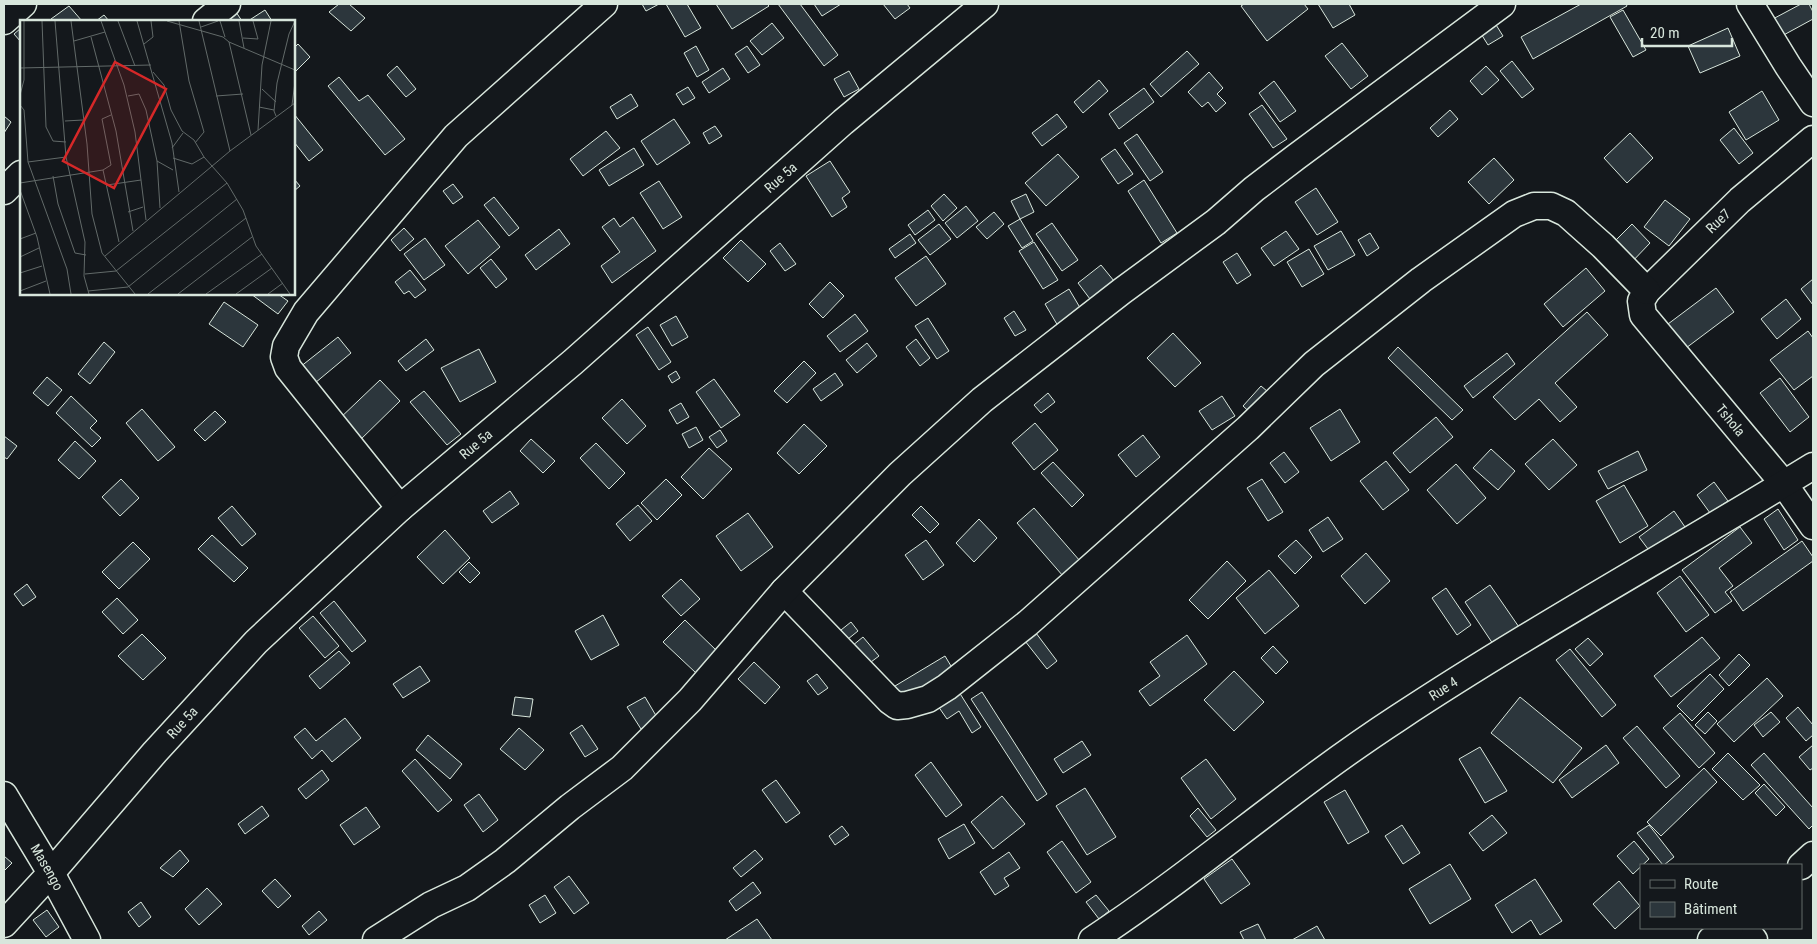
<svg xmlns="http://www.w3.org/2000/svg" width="1817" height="944" font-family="'Roboto Condensed',sans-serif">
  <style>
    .building { fill: #2c363c; stroke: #d8e6dc }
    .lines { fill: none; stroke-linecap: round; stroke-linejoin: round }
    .street-casing { stroke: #d8e6dc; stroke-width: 29 }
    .street { stroke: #14181c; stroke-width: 26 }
    .labels { text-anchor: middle; stroke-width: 4; stroke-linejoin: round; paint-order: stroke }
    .street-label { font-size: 14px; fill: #d8e6dc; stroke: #14181c }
    .inset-road { fill: none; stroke: #626a69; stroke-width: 1 }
    .view { fill: #d62828; fill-opacity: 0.15; stroke: #d62828; stroke-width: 2.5 }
    .inset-edge { fill: none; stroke: #d8e6dc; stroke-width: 2.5 }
  </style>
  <rect width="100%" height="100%" fill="#14181c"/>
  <g class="building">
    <polygon points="339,4 349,4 365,18 351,31 329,12"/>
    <polygon points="642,4 659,4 646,11"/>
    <polygon points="666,4 687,4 701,28 685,37"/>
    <polygon points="716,4 767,4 769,6 732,29"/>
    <polygon points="778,4 800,4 838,55 824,66"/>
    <polygon points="814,4 841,4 822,16"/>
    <polygon points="883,4 907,4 910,8 895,19"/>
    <polygon points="1244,4 1304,4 1308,9 1267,41 1241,6"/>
    <polygon points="1318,4 1349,4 1355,15 1333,28"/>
    <polygon points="1581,4 1626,4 1627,6 1533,59 1521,37"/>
    <polygon points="1801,4 1809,4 1813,12 1813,19 1780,37 1771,20"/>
    <polygon points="69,6 82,21 53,21 51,19"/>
    <polygon points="234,9 242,21 214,21"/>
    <polygon points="265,10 272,21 248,21"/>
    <polygon points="1623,10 1646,50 1633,57 1610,17"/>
    <polygon points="104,15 109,21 96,21"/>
    <polygon points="1493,20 1503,36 1488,45 1478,29"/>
    <polygon points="772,23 784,38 762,55 750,41"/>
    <polygon points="21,28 21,42 14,34"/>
    <polygon points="1728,28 1740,56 1700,73 1688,46"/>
    <polygon points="1342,43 1368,76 1351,89 1325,56"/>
    <polygon points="298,44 310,57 294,73 294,48"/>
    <polygon points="696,46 709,70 697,77 684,53"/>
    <polygon points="747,46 760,65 748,73 735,54"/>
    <polygon points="1187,51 1199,64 1161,97 1150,84"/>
    <polygon points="1512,61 1534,89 1522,98 1500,71"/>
    <polygon points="397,66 416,89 406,97 387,75"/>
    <polygon points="1486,66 1499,80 1482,95 1470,81"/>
    <polygon points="723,68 730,79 709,93 702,82"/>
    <polygon points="849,71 859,89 844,97 834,79"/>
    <polygon points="1209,72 1223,88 1217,94 1226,103 1216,112 1208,102 1202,107 1188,92"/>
    <polygon points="339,77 359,101 368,95 405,139 385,155 328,86"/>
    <polygon points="1099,80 1108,91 1083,113 1074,102"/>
    <polygon points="1274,81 1296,111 1280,122 1259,93"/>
    <polygon points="688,87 695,98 683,105 676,94"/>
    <polygon points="1144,88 1154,102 1119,129 1109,114"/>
    <polygon points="1762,91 1779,120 1746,140 1729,112"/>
    <polygon points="631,94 638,106 617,119 610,107"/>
    <polygon points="1262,105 1287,139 1273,148 1249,114"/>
    <polygon points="1450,110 1458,119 1438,137 1430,128"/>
    <polygon points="294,114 323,150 309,161 294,142"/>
    <polygon points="1057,114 1067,127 1042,146 1032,133"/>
    <polygon points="4,116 11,122 4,133"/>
    <polygon points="674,119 690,143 657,165 641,141"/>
    <polygon points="715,126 722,136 709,144 703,133"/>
    <polygon points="1734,128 1753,153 1739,164 1720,140"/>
    <polygon points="606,131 620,148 583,176 570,159"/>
    <polygon points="1630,133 1653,158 1627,183 1604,158"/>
    <polygon points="1137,134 1163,172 1150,181 1124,143"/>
    <polygon points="634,148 644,165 609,186 599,170"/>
    <polygon points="1115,149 1133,174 1118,184 1101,159"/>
    <polygon points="1058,154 1079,177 1046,206 1025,183"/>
    <polygon points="1494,158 1514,180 1489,204 1468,182"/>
    <polygon points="830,161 850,192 842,198 847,207 832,217 806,176"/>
    <polygon points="294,179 300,186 294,191"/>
    <polygon points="1144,180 1177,233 1161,243 1128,191"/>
    <polygon points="659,181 682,217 663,229 640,193"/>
    <polygon points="453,184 463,197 453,204 443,191"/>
    <polygon points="1316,188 1338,222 1317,235 1295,202"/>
    <polygon points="944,194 957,208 943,221 931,206"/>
    <polygon points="1026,194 1034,212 1020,219 1011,201"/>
    <polygon points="494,197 519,228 509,236 484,205"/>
    <polygon points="1665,200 1690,219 1669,246 1644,227"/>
    <polygon points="966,206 978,221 957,238 945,223"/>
    <polygon points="928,210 935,220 915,235 908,225"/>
    <polygon points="994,212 1004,224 987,239 976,227"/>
    <polygon points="633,217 656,251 612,283 601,266 620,252 602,227 614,218 620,227"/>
    <polygon points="1020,219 1033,241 1022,248 1008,226"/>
    <polygon points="478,220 500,247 468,274 445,246"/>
    <polygon points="1052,223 1078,260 1062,271 1036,234"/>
    <polygon points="939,224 951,239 930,255 918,240"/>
    <polygon points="1632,224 1650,243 1629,265 1610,246"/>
    <polygon points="404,228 414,239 400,251 391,240"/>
    <polygon points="559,229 570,244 536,270 525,255"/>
    <polygon points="1286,231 1299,249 1274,266 1261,248"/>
    <polygon points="1341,231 1355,255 1328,270 1314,246"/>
    <polygon points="1370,233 1379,248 1367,256 1358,240"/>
    <polygon points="910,234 916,243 895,258 889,249"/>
    <polygon points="425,238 445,265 424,280 404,254"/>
    <polygon points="741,240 766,264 748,282 723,258"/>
    <polygon points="1034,242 1058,280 1043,289 1019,251"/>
    <polygon points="780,243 796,264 785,271 770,251"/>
    <polygon points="1309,249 1324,274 1302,287 1287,262"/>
    <polygon points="1237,253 1251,275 1237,284 1223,262"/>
    <polygon points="926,256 946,284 916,306 895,278"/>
    <polygon points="491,259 507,279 496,288 480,268"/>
    <polygon points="1101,265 1114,281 1090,299 1078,283"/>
    <polygon points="1586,268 1605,291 1563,327 1544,304"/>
    <polygon points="410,270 426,290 415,298 409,291 404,294 395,282"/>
    <polygon points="1813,279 1813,305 1801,289"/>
    <polygon points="830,282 844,296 823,318 809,304"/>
    <polygon points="1716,288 1734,312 1682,351 1664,327"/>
    <polygon points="1069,289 1082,311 1058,326 1045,304"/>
    <polygon points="251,294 278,294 288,301 278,314"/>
    <polygon points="1786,299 1801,319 1777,339 1761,319"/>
    <polygon points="224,302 258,325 243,347 209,324"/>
    <polygon points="1014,311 1026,330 1015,336 1004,318"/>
    <polygon points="1587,312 1608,335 1555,383 1577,407 1560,422 1539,399 1515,420 1493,397"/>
    <polygon points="855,314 868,331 840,352 827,336"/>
    <polygon points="676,316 688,337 672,346 660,325"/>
    <polygon points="928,318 949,351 937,359 915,326"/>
    <polygon points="648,327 671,362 659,370 636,335"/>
    <polygon points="1808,331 1813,338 1813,376 1794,390 1770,360"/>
    <polygon points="1173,333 1201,363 1175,387 1147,358"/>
    <polygon points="338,337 351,353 309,388 295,371"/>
    <polygon points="426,339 434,350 406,371 398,361"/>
    <polygon points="916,339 930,358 920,366 906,347"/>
    <polygon points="104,342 115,352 90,384 78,374"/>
    <polygon points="867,343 877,356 857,373 846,360"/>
    <polygon points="1398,347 1463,410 1452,420 1388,358"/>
    <polygon points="479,349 496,382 460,402 441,368"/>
    <polygon points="1507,353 1515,364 1473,398 1464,386"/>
    <polygon points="804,361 816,373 787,403 774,391"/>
    <polygon points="676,371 680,378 672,383 668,376"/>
    <polygon points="835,373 843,385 821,401 813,389"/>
    <polygon points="47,377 62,390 48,406 33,393"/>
    <polygon points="1780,378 1809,417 1790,432 1760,393"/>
    <polygon points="714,379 740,415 721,428 696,392"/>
    <polygon points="380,380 400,401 357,443 337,421"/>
    <polygon points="1261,386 1274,397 1256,418 1243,406"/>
    <polygon points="424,391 461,434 447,445 410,402"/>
    <polygon points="1048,393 1055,402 1041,413 1034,405"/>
    <polygon points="71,396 97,421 90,428 101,438 92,447 56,413"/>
    <polygon points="1222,396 1235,416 1212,430 1199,411"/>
    <polygon points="622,399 646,426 627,444 602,418"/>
    <polygon points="681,403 689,417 677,424 669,410"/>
    <polygon points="142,409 175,447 158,461 126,423"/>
    <polygon points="1340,409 1360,442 1331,461 1310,428"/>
    <polygon points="215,411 226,422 205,441 194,430"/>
    <polygon points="1436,417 1453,437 1410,473 1393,453"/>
    <polygon points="1035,423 1058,450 1034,470 1012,443"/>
    <polygon points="804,424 827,446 799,474 777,453"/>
    <polygon points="696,427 703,440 689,448 682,434"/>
    <polygon points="720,430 727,441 717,448 709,437"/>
    <polygon points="1143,435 1160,457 1136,477 1118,455"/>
    <polygon points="4,436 17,446 7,459 4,457"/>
    <polygon points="531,439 555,461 543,473 520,451"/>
    <polygon points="1553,439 1577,465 1549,490 1525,464"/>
    <polygon points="75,441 96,461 79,479 58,460"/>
    <polygon points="596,443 625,473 609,489 580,458"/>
    <polygon points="709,448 732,469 703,499 681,477"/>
    <polygon points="1491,449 1515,471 1498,490 1473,468"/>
    <polygon points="1638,451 1647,470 1608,489 1598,471"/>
    <polygon points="1284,452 1299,472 1285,483 1270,463"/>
    <polygon points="1386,461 1409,490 1383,510 1360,481"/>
    <polygon points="1053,462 1084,495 1072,507 1041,473"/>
    <polygon points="1456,464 1486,498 1457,524 1427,490"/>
    <polygon points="121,479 139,498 120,516 102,497"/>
    <polygon points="666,479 682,495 657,520 641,503"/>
    <polygon points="1262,479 1283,512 1268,521 1247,488"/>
    <polygon points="1714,482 1728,501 1710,513 1697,495"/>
    <polygon points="1624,485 1648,526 1620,543 1596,501"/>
    <polygon points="510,491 519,504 492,523 483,511"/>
    <polygon points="638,505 652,521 630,541 616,524"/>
    <polygon points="232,506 256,534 242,546 218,518"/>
    <polygon points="921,506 939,524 930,533 912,515"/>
    <polygon points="1034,508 1080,561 1063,576 1017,523"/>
    <polygon points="1778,509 1798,540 1784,550 1764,519"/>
    <polygon points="1674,511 1685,527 1651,553 1639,537"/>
    <polygon points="748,513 773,547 741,571 716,536"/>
    <polygon points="1328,517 1343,539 1323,552 1309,530"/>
    <polygon points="979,519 997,538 974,562 956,543"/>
    <polygon points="1740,527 1752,543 1719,568 1733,586 1725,592 1732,601 1715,613 1682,570"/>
    <polygon points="445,530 470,558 443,584 417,557"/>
    <polygon points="212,535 248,568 234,582 198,549"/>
    <polygon points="926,540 944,565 923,580 905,555"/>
    <polygon points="1296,540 1312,557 1295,574 1278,556"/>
    <polygon points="1802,541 1813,557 1813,561 1743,611 1730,592"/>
    <polygon points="133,542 150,559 119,589 102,572"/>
    <polygon points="1366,553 1390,581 1365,604 1341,576"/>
    <polygon points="1227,561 1246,581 1208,619 1189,600"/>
    <polygon points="469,562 480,573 470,583 459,572"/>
    <polygon points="1269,570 1299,606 1265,634 1236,598"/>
    <polygon points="1680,576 1709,615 1686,632 1657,593"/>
    <polygon points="681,579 700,599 681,616 662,596"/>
    <polygon points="27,584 36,597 23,606 14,594"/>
    <polygon points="1490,585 1521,630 1495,647 1465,602"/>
    <polygon points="1446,588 1471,625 1457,635 1432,598"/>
    <polygon points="117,598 138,620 123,634 102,612"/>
    <polygon points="334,601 366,641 352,652 320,613"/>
    <polygon points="603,615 619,645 591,660 575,631"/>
    <polygon points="313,616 339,646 325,658 299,628"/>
    <polygon points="685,620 717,651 696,673 663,642"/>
    <polygon points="851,622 858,631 848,639 841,630"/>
    <polygon points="1036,633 1057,661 1047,669 1025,641"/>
    <polygon points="142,634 166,658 143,680 118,656"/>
    <polygon points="1187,635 1207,664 1150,706 1139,691 1160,676 1150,662"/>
    <polygon points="863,637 879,656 867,665 852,646"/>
    <polygon points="1702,637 1720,658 1671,697 1654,676"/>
    <polygon points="1588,638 1603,654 1590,666 1575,649"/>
    <polygon points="1273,646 1288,662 1276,674 1261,658"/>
    <polygon points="1570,649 1616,705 1602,717 1556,660"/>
    <polygon points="339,651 350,663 320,689 309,676"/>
    <polygon points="1739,654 1750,665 1729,686 1719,675"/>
    <polygon points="945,656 954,671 899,705 890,689"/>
    <polygon points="754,662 780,687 765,704 738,679"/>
    <polygon points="420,666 430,681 403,698 393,684"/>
    <polygon points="1234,671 1264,702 1234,731 1204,700"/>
    <polygon points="817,674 828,688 818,695 807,681"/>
    <polygon points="1710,674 1724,689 1692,721 1677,706"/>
    <polygon points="1767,678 1783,696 1734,742 1717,724"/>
    <polygon points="959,692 981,727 972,733 959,711 947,719 938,706"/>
    <polygon points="982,692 1047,794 1037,801 971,699"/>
    <polygon points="515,697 533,699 530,717 512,715"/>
    <polygon points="645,697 658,719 641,729 627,707"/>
    <polygon points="1520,697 1582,748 1553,783 1491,733"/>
    <polygon points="1798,707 1813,725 1813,735 1806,741 1786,718"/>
    <polygon points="1708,712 1717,721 1705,734 1695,725"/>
    <polygon points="1771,712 1780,722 1763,737 1754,725"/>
    <polygon points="1680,713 1715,753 1699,768 1663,728"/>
    <polygon points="345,718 361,738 332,762 322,750 312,759 294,737 305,728 316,741"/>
    <polygon points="582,725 598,749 585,757 570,733"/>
    <polygon points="1637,726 1680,776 1666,788 1623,738"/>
    <polygon points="519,728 544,750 525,770 500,749"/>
    <polygon points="428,735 462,764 450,779 416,750"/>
    <polygon points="1082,741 1091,755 1063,773 1054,759"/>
    <polygon points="1606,745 1619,763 1572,798 1559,780"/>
    <polygon points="1813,745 1813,768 1810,770 1799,757"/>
    <polygon points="1480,747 1507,791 1485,803 1459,759"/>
    <polygon points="1728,753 1760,785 1743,800 1712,769"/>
    <polygon points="1764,753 1813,808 1813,825 1809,829 1751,765"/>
    <polygon points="415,759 452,800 438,812 402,771"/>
    <polygon points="1206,759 1236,799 1211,819 1181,778"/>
    <polygon points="931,762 962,805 946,817 915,775"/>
    <polygon points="1704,768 1717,782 1661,836 1647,822"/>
    <polygon points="322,770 329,780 306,799 298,789"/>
    <polygon points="776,780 800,813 786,823 762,790"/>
    <polygon points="1764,784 1785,807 1776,816 1755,793"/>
    <polygon points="1085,788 1116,837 1087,855 1056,806"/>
    <polygon points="1345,790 1369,832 1348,844 1324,802"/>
    <polygon points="479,794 498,820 483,832 464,805"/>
    <polygon points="1002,796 1025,824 993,849 971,822"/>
    <polygon points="262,806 269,816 245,834 238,824"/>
    <polygon points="366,807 380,827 354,845 340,825"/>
    <polygon points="1198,808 1216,830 1207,837 1190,816"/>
    <polygon points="1492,815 1507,833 1483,851 1469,833"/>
    <polygon points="964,824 975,843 949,859 938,839"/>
    <polygon points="1402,825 1420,853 1403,864 1385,836"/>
    <polygon points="1649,825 1674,857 1664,865 1663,865 1637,833"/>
    <polygon points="842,826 849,835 835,845 829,836"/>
    <polygon points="1062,841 1091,882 1076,893 1047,852"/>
    <polygon points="1634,841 1649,859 1633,874 1617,856"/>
    <polygon points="180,850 189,861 173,877 160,868"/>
    <polygon points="755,850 763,859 741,877 733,868"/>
    <polygon points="1009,852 1020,868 1004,878 1009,886 995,895 980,872"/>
    <polygon points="4,856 12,863 4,871"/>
    <polygon points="1232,859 1250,884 1221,904 1204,879"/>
    <polygon points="1450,864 1471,899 1430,924 1409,889"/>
    <polygon points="569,876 589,903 574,914 554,887"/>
    <polygon points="275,879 291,896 278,908 262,891"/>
    <polygon points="1535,879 1562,921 1540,935 1531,920 1512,933 1495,905"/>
    <polygon points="1619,881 1640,906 1615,929 1593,904"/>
    <polygon points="753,882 761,893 736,911 729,901"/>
    <polygon points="207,888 222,904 199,925 185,909"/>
    <polygon points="545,895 556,913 540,923 529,905"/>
    <polygon points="1096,895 1109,911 1099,919 1086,902"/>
    <polygon points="141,902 151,917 139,927 128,912"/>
    <polygon points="47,910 59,927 46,937 33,920"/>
    <polygon points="319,911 327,920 309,935 302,926"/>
    <polygon points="757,919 772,940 725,940"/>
    <polygon points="1258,924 1266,940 1244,940 1240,932"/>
    <polygon points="1317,926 1325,940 1292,940"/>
  </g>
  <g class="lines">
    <g class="street-casing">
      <g id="street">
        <polyline points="1750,4 1788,66 1813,103"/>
        <polyline points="4,21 23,4"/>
        <polyline points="206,21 227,4"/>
        <path id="s1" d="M1813,139L1740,200L1647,291L1641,301L1643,315L1784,484L1813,526"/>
        <polyline points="4,191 21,174"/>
        <polyline points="400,508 288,368 284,357 286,346 306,312 456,136 604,4"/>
        <polyline points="784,591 890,701 897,706 907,705 928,699 947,687 1028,623 1248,428 1314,364 1421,280 1514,214 1534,206 1551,206 1566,213 1603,246 1647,291"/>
        <path id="s2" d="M4,795L51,873L87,940"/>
        <polyline points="1801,866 1813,855"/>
        <path id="s3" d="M4,924L51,873L155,752L256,642L400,508L573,362L843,122L985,4"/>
        <polyline points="1744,928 1754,940"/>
        <polyline points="376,940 431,905 467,888 505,861 570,807 622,768 690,700 784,591 900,474 982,400 1122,291 1216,222 1254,189 1296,157 1502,4"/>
        <path id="s4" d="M1092,940C1197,871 1292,787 1398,718C1533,629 1675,551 1813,466"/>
        <polyline points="1711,940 1730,928"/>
      </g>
    </g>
    <use href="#street" class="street"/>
  </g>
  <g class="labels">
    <g class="street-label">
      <text dy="5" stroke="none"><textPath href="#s3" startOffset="1079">Rue 5a</textPath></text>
      <text transform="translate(1718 221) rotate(-44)" y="5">Rue7</text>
      <text dy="5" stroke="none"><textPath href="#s1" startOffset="388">Tshola</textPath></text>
      <text dy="5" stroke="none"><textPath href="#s3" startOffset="674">Rue 5a</textPath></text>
      <text dy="5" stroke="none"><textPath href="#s4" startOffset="432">Rue 4</textPath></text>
      <text dy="5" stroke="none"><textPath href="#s3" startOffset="269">Rue 5a</textPath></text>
      <text dy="5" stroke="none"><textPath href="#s2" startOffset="84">Masengo</textPath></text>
    </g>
  </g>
  <g transform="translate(20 20)">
    <rect width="275" height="275" fill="#14181c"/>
    <path class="inset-road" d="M22,1L26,107L33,121L46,122M35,1L46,137L65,222L64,256L69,274M51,1L67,124L72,194L82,233L115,274M81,1L104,65L115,112L126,200M98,1L115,46M117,1L152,123L159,172M147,1L203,17L209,22L275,50M159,1L169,61L184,112L175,123M179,1L210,131M200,1L205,17M219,1L224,28M181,7L198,1M71,17L96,111L113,211M223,18L238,19L233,1M54,21L85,12M209,22L231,115M124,24L133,17L131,1M0,48L131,45M133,52L144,65L151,90L162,111L174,120L184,137L207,163L223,190L236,226L270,274M242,69L256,82M0,75L4,60V1M108,76L119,74L126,90L137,141L140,188M196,76L223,74M0,85L4,90L8,142L47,249L51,274M272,85L275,62M239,87L254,90M256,96L254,91L257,63L269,14L275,1M45,101L63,100M238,110L242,45L251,1M152,128L163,113M153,138L172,144L184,137M137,141L153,150M8,142L46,137M83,150L91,145L82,99L91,95M33,156L38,184L55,233L66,235M0,163L83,150L99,222M87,165L121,160M0,170L17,217L30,274M108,192L123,187M0,219L16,213M85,236L210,131L275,83M0,237L19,228M0,253L22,246M65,254L96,251L207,163M0,271L26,261M68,271L108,267L217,179M128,274L226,198M158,274L232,217M186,274L242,234M216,274L252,248M248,274L263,263"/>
    <path class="view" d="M95,42L146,69L94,168L43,141Z"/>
    <rect width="275" height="275" class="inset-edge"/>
  </g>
  <rect width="1817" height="944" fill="none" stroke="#d8e6dc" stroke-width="10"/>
  <rect x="1640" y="864" width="162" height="65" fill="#14181c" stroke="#626a69"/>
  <rect x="1650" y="880" width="25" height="8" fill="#14181c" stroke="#626a69"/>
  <text x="1684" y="889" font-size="15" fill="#d8e6dc">Route</text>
  <rect x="1650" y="902" width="25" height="15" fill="#2c363c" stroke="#626a69"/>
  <text x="1684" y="914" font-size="15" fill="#d8e6dc">Bâtiment</text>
  <path d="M1642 38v8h90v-8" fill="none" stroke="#d8e6dc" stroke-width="2.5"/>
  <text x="1650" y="38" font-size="15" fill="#d8e6dc" stroke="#14181c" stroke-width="4" paint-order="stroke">20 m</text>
</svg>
